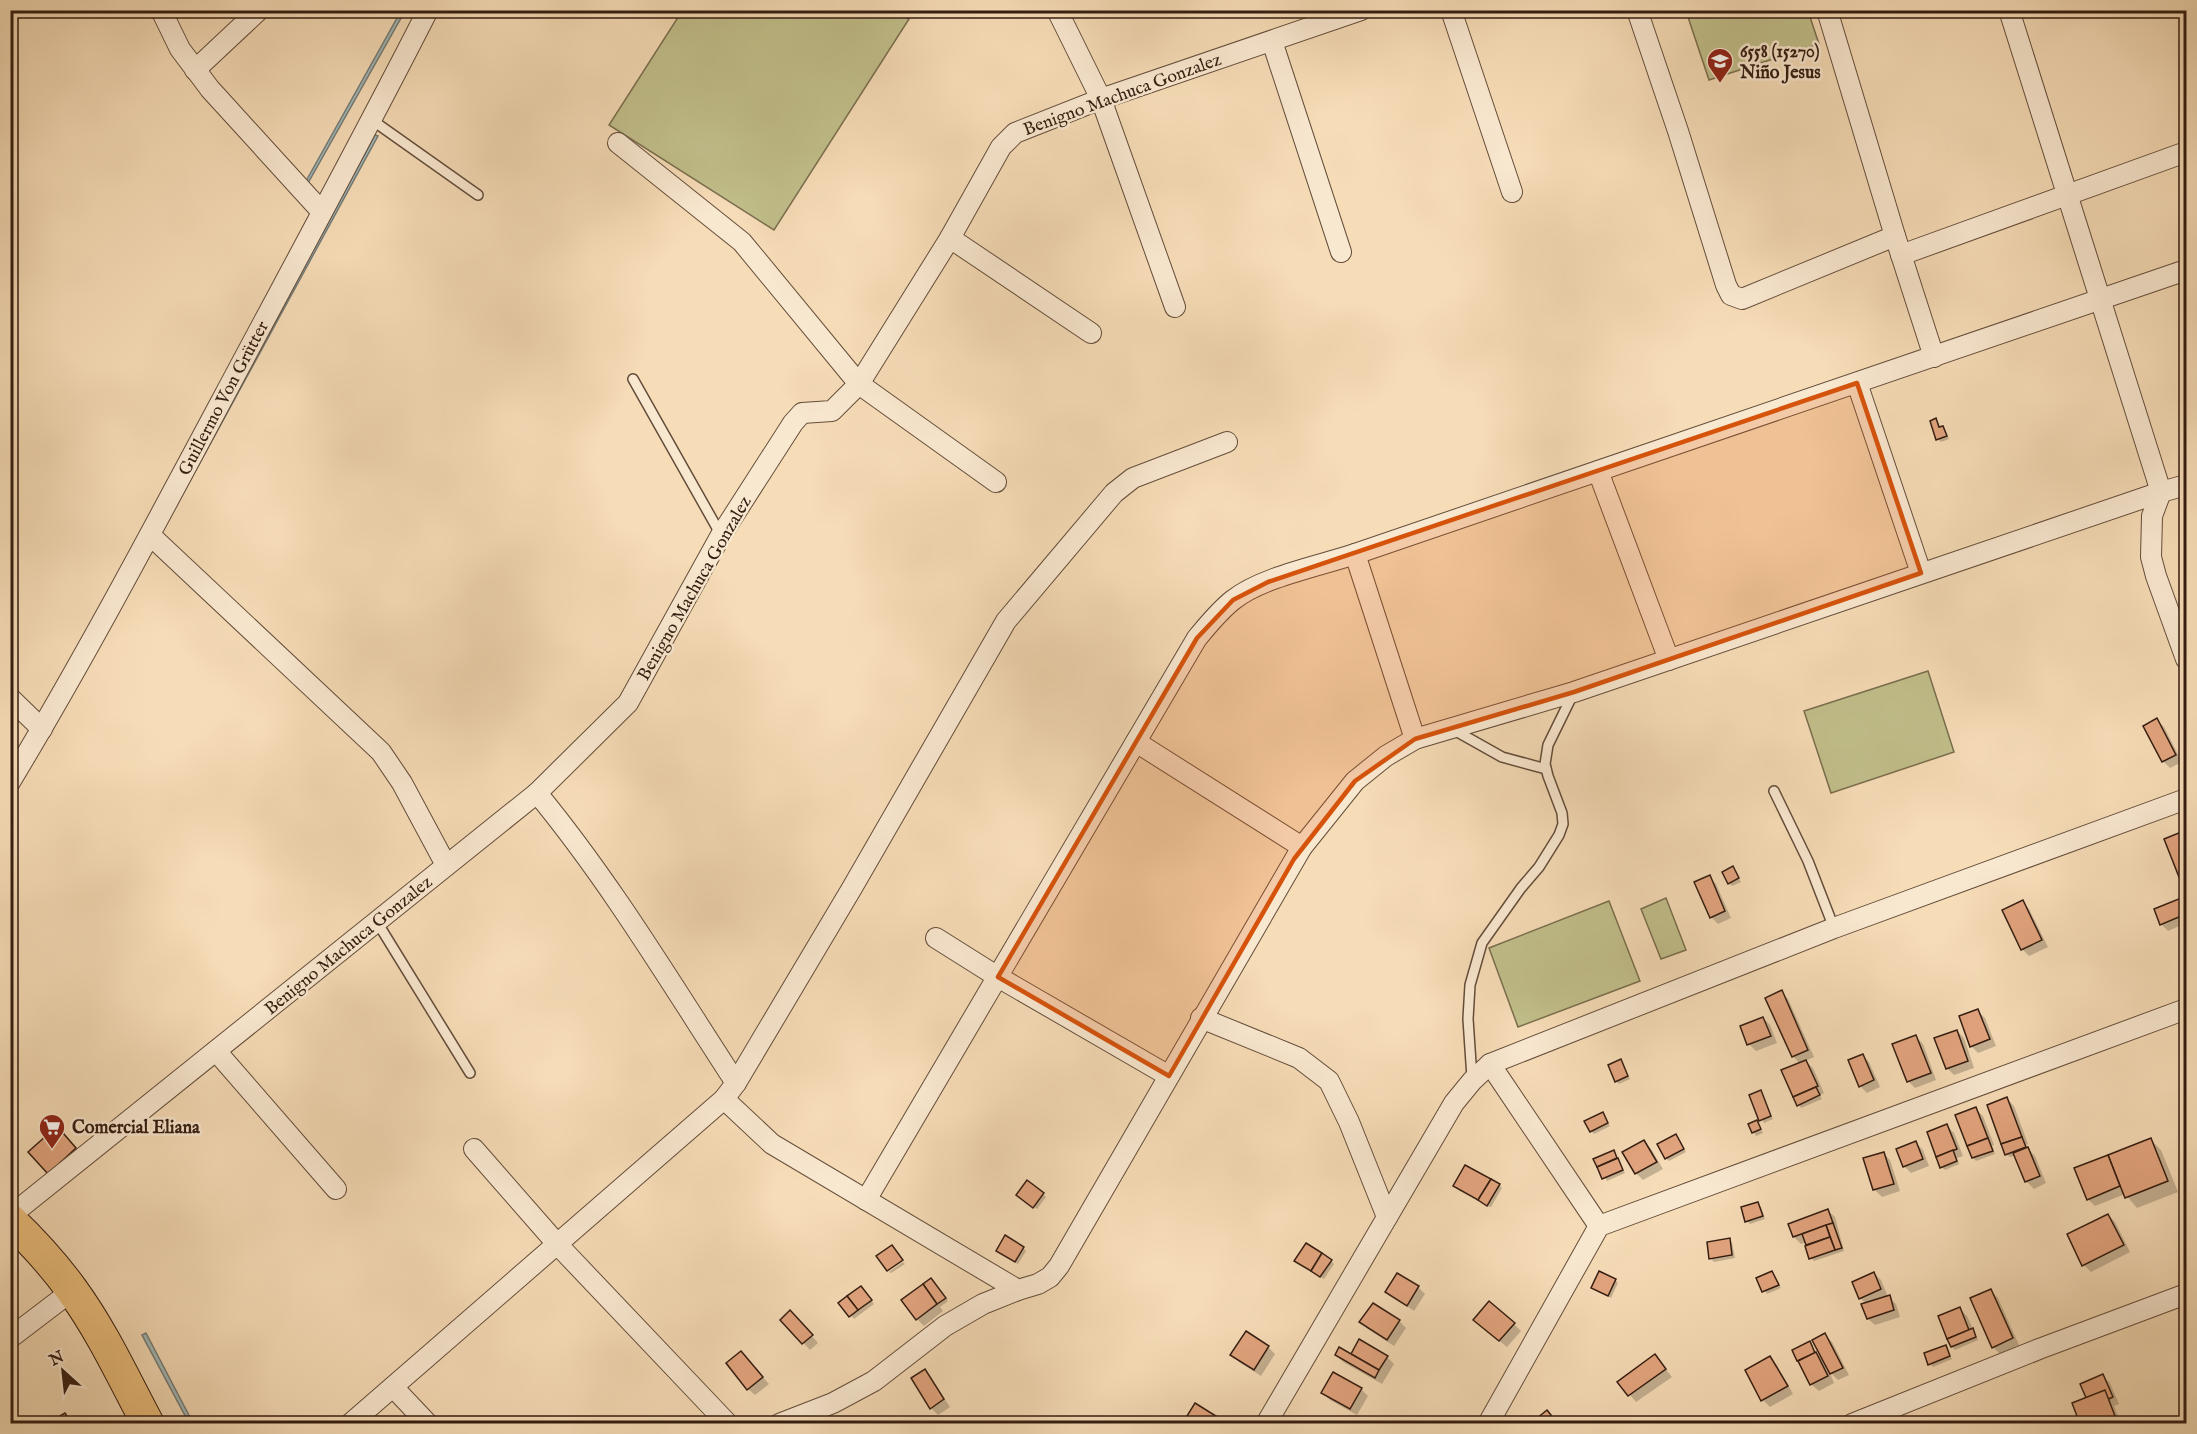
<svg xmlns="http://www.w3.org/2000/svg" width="2197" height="1434" font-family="'IM FELL English',serif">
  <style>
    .green { fill: #c1bf8b; stroke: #7a6e4e; stroke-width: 1.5 }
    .water { fill: #a1b9b9; stroke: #757b76; stroke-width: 1.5 }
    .shadow { fill: #0003 }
    .building { fill: #e3a57f; stroke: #341d11; stroke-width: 1.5 }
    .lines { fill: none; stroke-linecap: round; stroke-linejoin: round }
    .lane-casing { stroke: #644d3a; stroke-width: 12 }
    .street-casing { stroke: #644d3a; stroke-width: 22 }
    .primary-casing { stroke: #341d11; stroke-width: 34 }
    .lane { stroke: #f9e8d0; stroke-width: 9 }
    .street { stroke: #f9e8d0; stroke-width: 20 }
    .primary { stroke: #ebbe7c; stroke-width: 32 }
    .marked { fill: #d6530c; fill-opacity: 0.2; stroke: #d6530c; stroke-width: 4.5; stroke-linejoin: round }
    .labels { text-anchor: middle; stroke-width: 5; stroke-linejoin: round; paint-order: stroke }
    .poi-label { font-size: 18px; font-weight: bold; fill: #341d11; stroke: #f9e8d0; text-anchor: start }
    .street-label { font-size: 18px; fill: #341d11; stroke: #f9e8d0 }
  </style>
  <rect width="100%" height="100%" fill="#f6dcb7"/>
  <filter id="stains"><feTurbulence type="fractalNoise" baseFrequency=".00333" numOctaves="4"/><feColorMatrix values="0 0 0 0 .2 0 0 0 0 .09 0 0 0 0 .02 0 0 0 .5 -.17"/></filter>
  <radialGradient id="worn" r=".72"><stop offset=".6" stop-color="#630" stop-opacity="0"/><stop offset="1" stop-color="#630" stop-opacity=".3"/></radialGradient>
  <g class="green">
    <polygon points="895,11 909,19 774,230 609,125 682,11"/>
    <polygon points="1686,11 1808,11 1819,44 1709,80"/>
    <polygon points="1928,671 1954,752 1831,793 1804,711"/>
    <polygon points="1666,898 1686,950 1661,959 1641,909"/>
    <polygon points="1609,901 1640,981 1518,1027 1489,948"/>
  </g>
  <g class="water">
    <polygon points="401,11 405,11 308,183 306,181"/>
    <polygon points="375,135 378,136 165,527"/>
    <polygon points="146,1333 193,1423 189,1423 142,1335"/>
  </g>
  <g class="shadow">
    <polygon points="1936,420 1941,428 1946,431 1949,439 1941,442 1938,439"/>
    <polygon points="2157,720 2164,727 2182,762 2170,768 2163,761"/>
    <polygon points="2186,832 2186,882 2181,876 2166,839"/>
    <polygon points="1733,868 1741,882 1732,886 1729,883"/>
    <polygon points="1709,877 1716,884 1731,918 1718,924 1711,917"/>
    <polygon points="2186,897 2186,923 2168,931 2161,924 2156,909"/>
    <polygon points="2022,902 2029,909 2048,947 2029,956 2022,949"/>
    <polygon points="1781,992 1788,999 1814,1057 1805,1061 1813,1068 1824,1093 1820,1095 1822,1099 1801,1108 1783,1071 1800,1064 1793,1056"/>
    <polygon points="1978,1011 1985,1018 1996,1046 1978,1053 1971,1046"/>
    <polygon points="1763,1018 1770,1025 1777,1043 1756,1051 1749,1044 1742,1027"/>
    <polygon points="1957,1031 1964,1038 1974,1068 1954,1075 1947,1068"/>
    <polygon points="1916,1037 1923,1044 1936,1080 1915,1088 1908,1081"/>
    <polygon points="1862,1055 1869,1062 1880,1087 1867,1093 1860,1086"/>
    <polygon points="1621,1061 1630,1079 1619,1084 1616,1081"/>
    <polygon points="1760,1092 1773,1119 1764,1123 1751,1096"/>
    <polygon points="2007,1099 2014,1106 2028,1144 2026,1145 2027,1148 2035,1156 2046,1183 2034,1189 2027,1182 2016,1155 2010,1157 2007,1154"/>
    <polygon points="1976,1109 1983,1116 1994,1145 1992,1146 1995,1154 1976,1161 1973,1158"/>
    <polygon points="1603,1114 1610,1126 1594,1134 1591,1131"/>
    <polygon points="1757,1121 1763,1133 1756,1136 1750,1125"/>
    <polygon points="1947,1126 1954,1133 1963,1156 1957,1158 1959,1164 1945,1170 1942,1167"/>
    <polygon points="64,1135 82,1156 49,1173"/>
    <polygon points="1676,1136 1686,1152 1669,1161 1666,1158"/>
    <polygon points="2150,1139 2161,1150 2178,1192 2137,1208 2125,1194 2095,1206 2088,1199 2076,1169"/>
    <polygon points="1644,1142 1651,1149 1663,1169 1643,1180 1636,1173"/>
    <polygon points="1916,1143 1923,1150 1929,1166 1911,1173 1904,1166"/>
    <polygon points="1613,1152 1625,1173 1607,1181 1595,1160"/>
    <polygon points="1883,1153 1890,1160 1900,1191 1882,1197 1875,1190 1865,1159"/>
    <polygon points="1499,1185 1502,1188 1491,1207 1486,1206 1462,1193 1484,1205 1486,1203 1461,1189 1461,1192 1455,1186"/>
    <polygon points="1043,1194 1046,1197 1037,1209 1021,1198"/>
    <polygon points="1758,1204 1761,1207 1765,1219 1750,1224 1747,1221"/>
    <polygon points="1828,1211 1835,1217 1844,1251 1814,1261 1811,1258 1806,1242 1801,1244 1794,1237 1790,1224"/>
    <polygon points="2108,1215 2115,1222 2130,1252 2091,1272 2084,1265"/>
    <polygon points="1729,1240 1732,1243 1735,1258 1714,1262 1711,1259"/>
    <polygon points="1023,1248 1026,1251 1018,1264 997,1251"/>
    <polygon points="1331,1261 1334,1264 1324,1279 1299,1264"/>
    <polygon points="903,1262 905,1264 891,1273 889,1272"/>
    <polygon points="1772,1273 1781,1288 1767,1294 1758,1279"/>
    <polygon points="1874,1273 1881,1280 1888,1297 1896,1304 1900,1317 1875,1325 1868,1319 1867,1304 1860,1298"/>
    <polygon points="1615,1280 1618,1283 1611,1298 1593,1288"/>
    <polygon points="934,1283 948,1301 940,1307 943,1311 924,1326 917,1319"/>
    <polygon points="1418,1287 1425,1294 1414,1311 1387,1292"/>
    <polygon points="864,1291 874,1304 854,1319 840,1303"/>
    <polygon points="1991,1291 1998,1298 2019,1345 2000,1354 1993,1347"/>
    <polygon points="1960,1309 1967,1316 1978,1340 1955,1350 1952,1347"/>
    <polygon points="797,1319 818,1343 810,1350 782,1320"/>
    <polygon points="1399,1321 1406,1328 1394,1346 1368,1329 1361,1322"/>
    <polygon points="1514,1324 1521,1331 1507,1347 1482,1327"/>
    <polygon points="1825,1335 1832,1342 1849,1375 1838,1380 1829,1371 1834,1383 1819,1391 1812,1385 1794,1351 1809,1343 1825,1363"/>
    <polygon points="1945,1346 1952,1359 1933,1367 1930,1364"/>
    <polygon points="1268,1347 1275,1354 1261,1376 1239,1362 1232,1355"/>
    <polygon points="1336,1355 1387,1357 1394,1364 1382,1384 1343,1362"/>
    <polygon points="1655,1356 1672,1377 1636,1402 1619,1382"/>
    <polygon points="1770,1358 1777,1365 1793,1394 1770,1407 1763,1400"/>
    <polygon points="748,1360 769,1384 755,1395 748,1389"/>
    <polygon points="924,1371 931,1378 950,1407 938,1415 931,1408"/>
    <polygon points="2103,1376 2110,1383 2119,1404 2114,1406 2121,1423 2082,1424 2088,1398"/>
    <polygon points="1361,1389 1368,1396 1357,1415 1330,1400 1323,1393"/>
  </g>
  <g class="building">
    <polygon points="1936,418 1939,427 1943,426 1947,436 1936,440 1930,421"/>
    <polygon points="2157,718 2176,755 2162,762 2143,726"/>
    <polygon points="2186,830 2186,875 2179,877 2164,839"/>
    <polygon points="1733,866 1739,878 1728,884 1722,872"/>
    <polygon points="1710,875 1725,911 1710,918 1694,882"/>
    <polygon points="2186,896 2186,914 2160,925 2154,909"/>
    <polygon points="2023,900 2042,940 2021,950 2002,910"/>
    <polygon points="1782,990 1808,1050 1792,1057 1765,998"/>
    <polygon points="1978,1009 1990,1039 1970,1047 1959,1016"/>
    <polygon points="1763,1017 1771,1036 1747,1045 1740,1026"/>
    <polygon points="1957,1030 1968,1061 1946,1069 1934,1038"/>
    <polygon points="1916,1035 1931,1073 1907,1082 1892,1044"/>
    <polygon points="1863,1054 1874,1080 1859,1087 1848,1060"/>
    <polygon points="1621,1059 1628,1076 1615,1082 1608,1065"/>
    <polygon points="1806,1060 1818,1086 1793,1097 1781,1070"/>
    <polygon points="1816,1087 1820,1095 1797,1106 1793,1097"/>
    <polygon points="1761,1090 1771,1116 1759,1121 1749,1095"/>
    <polygon points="2007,1097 2022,1137 2001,1144 1987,1105"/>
    <polygon points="1976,1107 1988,1138 1967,1146 1955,1115"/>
    <polygon points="1603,1112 1608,1123 1590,1132 1584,1121"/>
    <polygon points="1757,1120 1761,1129 1752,1133 1748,1124"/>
    <polygon points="1947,1124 1957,1149 1936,1157 1927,1132"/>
    <polygon points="57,1126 76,1148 48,1174 28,1152"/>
    <polygon points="1676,1134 1684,1149 1665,1159 1657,1144"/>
    <polygon points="2022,1137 2026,1147 2005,1155 2001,1144"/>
    <polygon points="1988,1138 1993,1151 1972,1158 1967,1146"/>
    <polygon points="2151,1138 2168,1181 2125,1198 2108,1155"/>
    <polygon points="1644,1140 1657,1162 1635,1174 1622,1152"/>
    <polygon points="1916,1141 1923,1159 1903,1167 1896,1149"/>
    <polygon points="2028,1147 2040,1176 2025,1182 2013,1153"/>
    <polygon points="1614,1150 1617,1158 1597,1167 1593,1159"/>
    <polygon points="1953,1150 1957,1161 1940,1168 1936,1157"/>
    <polygon points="1884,1152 1894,1184 1873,1190 1863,1158"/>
    <polygon points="2108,1155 2120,1186 2087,1200 2074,1168"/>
    <polygon points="1618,1158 1623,1170 1602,1179 1597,1167"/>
    <polygon points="1465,1165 1491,1179 1478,1200 1453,1186"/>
    <polygon points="1491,1179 1500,1184 1487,1206 1478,1200"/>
    <polygon points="1027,1180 1044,1193 1033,1208 1016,1195"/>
    <polygon points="1758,1202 1763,1216 1745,1222 1741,1207"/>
    <polygon points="1828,1209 1833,1223 1793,1237 1788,1224"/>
    <polygon points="2108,1214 2124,1245 2082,1266 2067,1234"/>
    <polygon points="1833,1223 1842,1248 1835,1250 1826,1225"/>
    <polygon points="1826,1225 1830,1237 1806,1245 1802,1234"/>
    <polygon points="1005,1235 1024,1247 1015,1262 996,1251"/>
    <polygon points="1830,1237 1835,1250 1809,1259 1805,1246"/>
    <polygon points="1730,1238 1732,1255 1709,1259 1707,1242"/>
    <polygon points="1306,1243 1322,1253 1311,1271 1294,1261"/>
    <polygon points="892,1245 903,1260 887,1271 876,1256"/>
    <polygon points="1322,1253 1332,1260 1320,1277 1311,1271"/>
    <polygon points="1599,1271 1616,1279 1608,1296 1591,1288"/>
    <polygon points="1772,1271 1779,1285 1762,1292 1756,1278"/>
    <polygon points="1874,1272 1881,1289 1859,1299 1852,1282"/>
    <polygon points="1397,1273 1419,1286 1407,1306 1385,1292"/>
    <polygon points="931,1278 946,1298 937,1304 923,1284"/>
    <polygon points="923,1284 937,1304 916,1320 901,1300"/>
    <polygon points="861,1286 872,1300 858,1310 847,1296"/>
    <polygon points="1991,1289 2013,1338 1992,1348 1970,1298"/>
    <polygon points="1890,1295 1894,1310 1867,1319 1861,1304"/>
    <polygon points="847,1296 858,1310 849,1317 838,1303"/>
    <polygon points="1489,1301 1515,1323 1499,1341 1473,1320"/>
    <polygon points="1373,1303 1400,1320 1387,1340 1359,1322"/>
    <polygon points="1960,1307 1969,1330 1947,1339 1938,1316"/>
    <polygon points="790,1310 813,1335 802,1344 780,1320"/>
    <polygon points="1973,1328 1976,1337 1951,1347 1947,1339"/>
    <polygon points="1246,1331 1269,1346 1254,1370 1230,1355"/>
    <polygon points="1825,1333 1843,1368 1830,1374 1812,1340"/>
    <polygon points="1359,1339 1388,1356 1379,1370 1351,1354"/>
    <polygon points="1810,1341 1815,1353 1797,1361 1792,1350"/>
    <polygon points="1946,1345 1950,1356 1928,1365 1924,1353"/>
    <polygon points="1339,1347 1379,1370 1375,1378 1335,1355"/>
    <polygon points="741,1351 763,1377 747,1390 726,1363"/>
    <polygon points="1816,1352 1828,1376 1810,1385 1798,1361"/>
    <polygon points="1655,1354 1666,1369 1628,1396 1617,1382"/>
    <polygon points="1770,1356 1788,1386 1761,1401 1745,1370"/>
    <polygon points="925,1369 944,1399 930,1409 911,1378"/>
    <polygon points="1333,1372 1362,1388 1350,1409 1321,1393"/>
    <polygon points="2103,1374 2113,1397 2090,1407 2080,1384"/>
    <polygon points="2105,1390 2115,1416 2096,1424 2080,1424 2072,1403"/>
    <polygon points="1195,1403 1227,1423 1227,1424 1182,1424"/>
    <polygon points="1547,1410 1558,1424 1531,1423"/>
    <polygon points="65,1413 72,1424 46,1424"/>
  </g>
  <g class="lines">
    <g class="lane-casing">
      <g id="lane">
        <polyline points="372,120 478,195"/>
        <polyline points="633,379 721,535"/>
        <polyline points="1454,730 1502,757 1546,769"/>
        <polyline points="1774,791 1808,861 1834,928"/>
        <polyline points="377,922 470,1073"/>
        <polyline points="1472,1078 1468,1019 1470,985 1482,943 1521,888 1539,867 1559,835 1563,824 1562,813 1548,776 1545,764 1548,745 1573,694"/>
      </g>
    </g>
    <g class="street-casing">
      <g id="street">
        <polyline points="161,10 180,49 210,89 322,212"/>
        <polyline points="1057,10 1101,99 1175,307"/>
        <polyline points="1451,10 1512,192"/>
        <polyline points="1637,10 1678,131 1726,285 1731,295 1742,299 1895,236"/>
        <polyline points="1827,10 1895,236 1934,357"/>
        <polyline points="2009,10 2161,492 2152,516 2151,557 2156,576 2186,659"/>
        <polyline points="1272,41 1341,252"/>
        <polyline points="195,70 259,10"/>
        <polyline points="618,143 742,242 859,384 996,482"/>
        <polyline points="950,238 1091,333"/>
        <polyline points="1901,255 2186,152"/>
        <polyline points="1857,383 1921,573"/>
        <polyline points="1598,471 1669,660"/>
        <polyline points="150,535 381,752 402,783 446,865"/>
        <polyline points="1355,554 1415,739"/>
        <polyline points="10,698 42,729"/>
        <polyline points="1136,742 1302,847"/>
        <path d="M10,782C86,656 155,525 224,396C292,268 362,140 428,10"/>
        <path d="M537,793C612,884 672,985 736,1083"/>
        <polyline points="936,938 998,977 1169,1076"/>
        <polyline points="1201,1018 1299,1058 1329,1081 1349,1122 1387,1217"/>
        <polyline points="216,1051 336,1189"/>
        <polyline points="1490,1064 1599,1226"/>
        <polyline points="724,1099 772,1144 1018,1290"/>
        <polyline points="474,1149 558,1245 728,1424"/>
        <path d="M866,1200L1197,638C1208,625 1219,611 1233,600C1262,577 1319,566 1355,554L2186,270"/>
        <polyline points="10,1216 537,793 628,703 721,535 793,423 802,413 832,411 859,384 950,238 1001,147 1015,133 1101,99 1361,10"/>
        <polyline points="10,1338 73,1290"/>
        <polyline points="393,1387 428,1424"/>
        <polyline points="350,1424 724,1099 736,1083 852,888 1006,621 1114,493 1133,478 1227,442"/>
        <polyline points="779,1424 833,1403 874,1381 945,1326 983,1304 1018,1290 1038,1284 1050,1277 1059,1266 1302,847 1355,781 1386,756 1415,739 1574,692 2161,492 2186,485"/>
        <polyline points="1266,1424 1454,1103 1472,1081 1490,1064 1834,928 2186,799"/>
        <polyline points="1488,1424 1599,1226 2186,1009"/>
        <polyline points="1852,1424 2039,1349 2186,1294"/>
      </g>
    </g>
    <g class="primary-casing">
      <path id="primary" d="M10,1220C33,1242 54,1265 72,1290C102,1331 124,1379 148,1424"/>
    </g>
    <use href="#lane" class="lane"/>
    <use href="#street" class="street"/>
    <use href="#primary" class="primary"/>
  </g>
  <path class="marked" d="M1857,383L1921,573L1574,692L1415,739L1355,781L1294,859L1169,1076L998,977L1197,638L1233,600L1268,582Z"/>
  <defs>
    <g id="school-pin" transform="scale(1.35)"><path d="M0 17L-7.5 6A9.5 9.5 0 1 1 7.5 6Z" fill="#8f2418" stroke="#f9e8d0"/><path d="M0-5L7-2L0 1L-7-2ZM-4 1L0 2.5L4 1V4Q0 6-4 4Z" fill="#fff"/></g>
    <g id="supermarket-pin" transform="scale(1.35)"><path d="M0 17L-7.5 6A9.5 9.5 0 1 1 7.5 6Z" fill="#8f2418" stroke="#f9e8d0"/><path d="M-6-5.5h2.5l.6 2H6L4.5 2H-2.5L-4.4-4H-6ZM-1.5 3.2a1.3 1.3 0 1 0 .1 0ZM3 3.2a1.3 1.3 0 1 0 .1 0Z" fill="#fff"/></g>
  </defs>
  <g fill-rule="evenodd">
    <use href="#school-pin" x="1720" y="61"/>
    <use href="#supermarket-pin" x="52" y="1127"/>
  </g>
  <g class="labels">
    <g class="poi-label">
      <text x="1740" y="57">6558 (15270)<tspan x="1740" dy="21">Niño Jesus</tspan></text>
      <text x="72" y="1133">Comercial Eliana</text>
    </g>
    <g class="street-label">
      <text transform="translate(1122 94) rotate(-20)" y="6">Benigno Machuca Gonzalez</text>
      <text transform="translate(223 398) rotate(-62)" y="6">Guillermo Von Grütter</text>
      <text transform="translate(694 588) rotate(-60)" y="6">Benigno Machuca Gonzalez</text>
      <text transform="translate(348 945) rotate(-39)" y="6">Benigno Machuca Gonzalez</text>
    </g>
  </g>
  <rect width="2197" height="1434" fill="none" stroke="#f6dcb7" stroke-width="36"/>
  <rect x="12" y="12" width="2173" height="1410" fill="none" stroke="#341d11" stroke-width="3"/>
  <rect x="18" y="18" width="2161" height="1398" fill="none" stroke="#341d11" stroke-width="1.5"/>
  <g transform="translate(63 1371) rotate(333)" stroke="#f9e8d0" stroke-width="4.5" paint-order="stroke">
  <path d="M0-4.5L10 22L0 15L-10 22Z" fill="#341d11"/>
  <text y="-9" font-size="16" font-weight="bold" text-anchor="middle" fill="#341d11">N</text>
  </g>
  <rect width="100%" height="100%" filter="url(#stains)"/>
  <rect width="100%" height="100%" fill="url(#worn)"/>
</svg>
